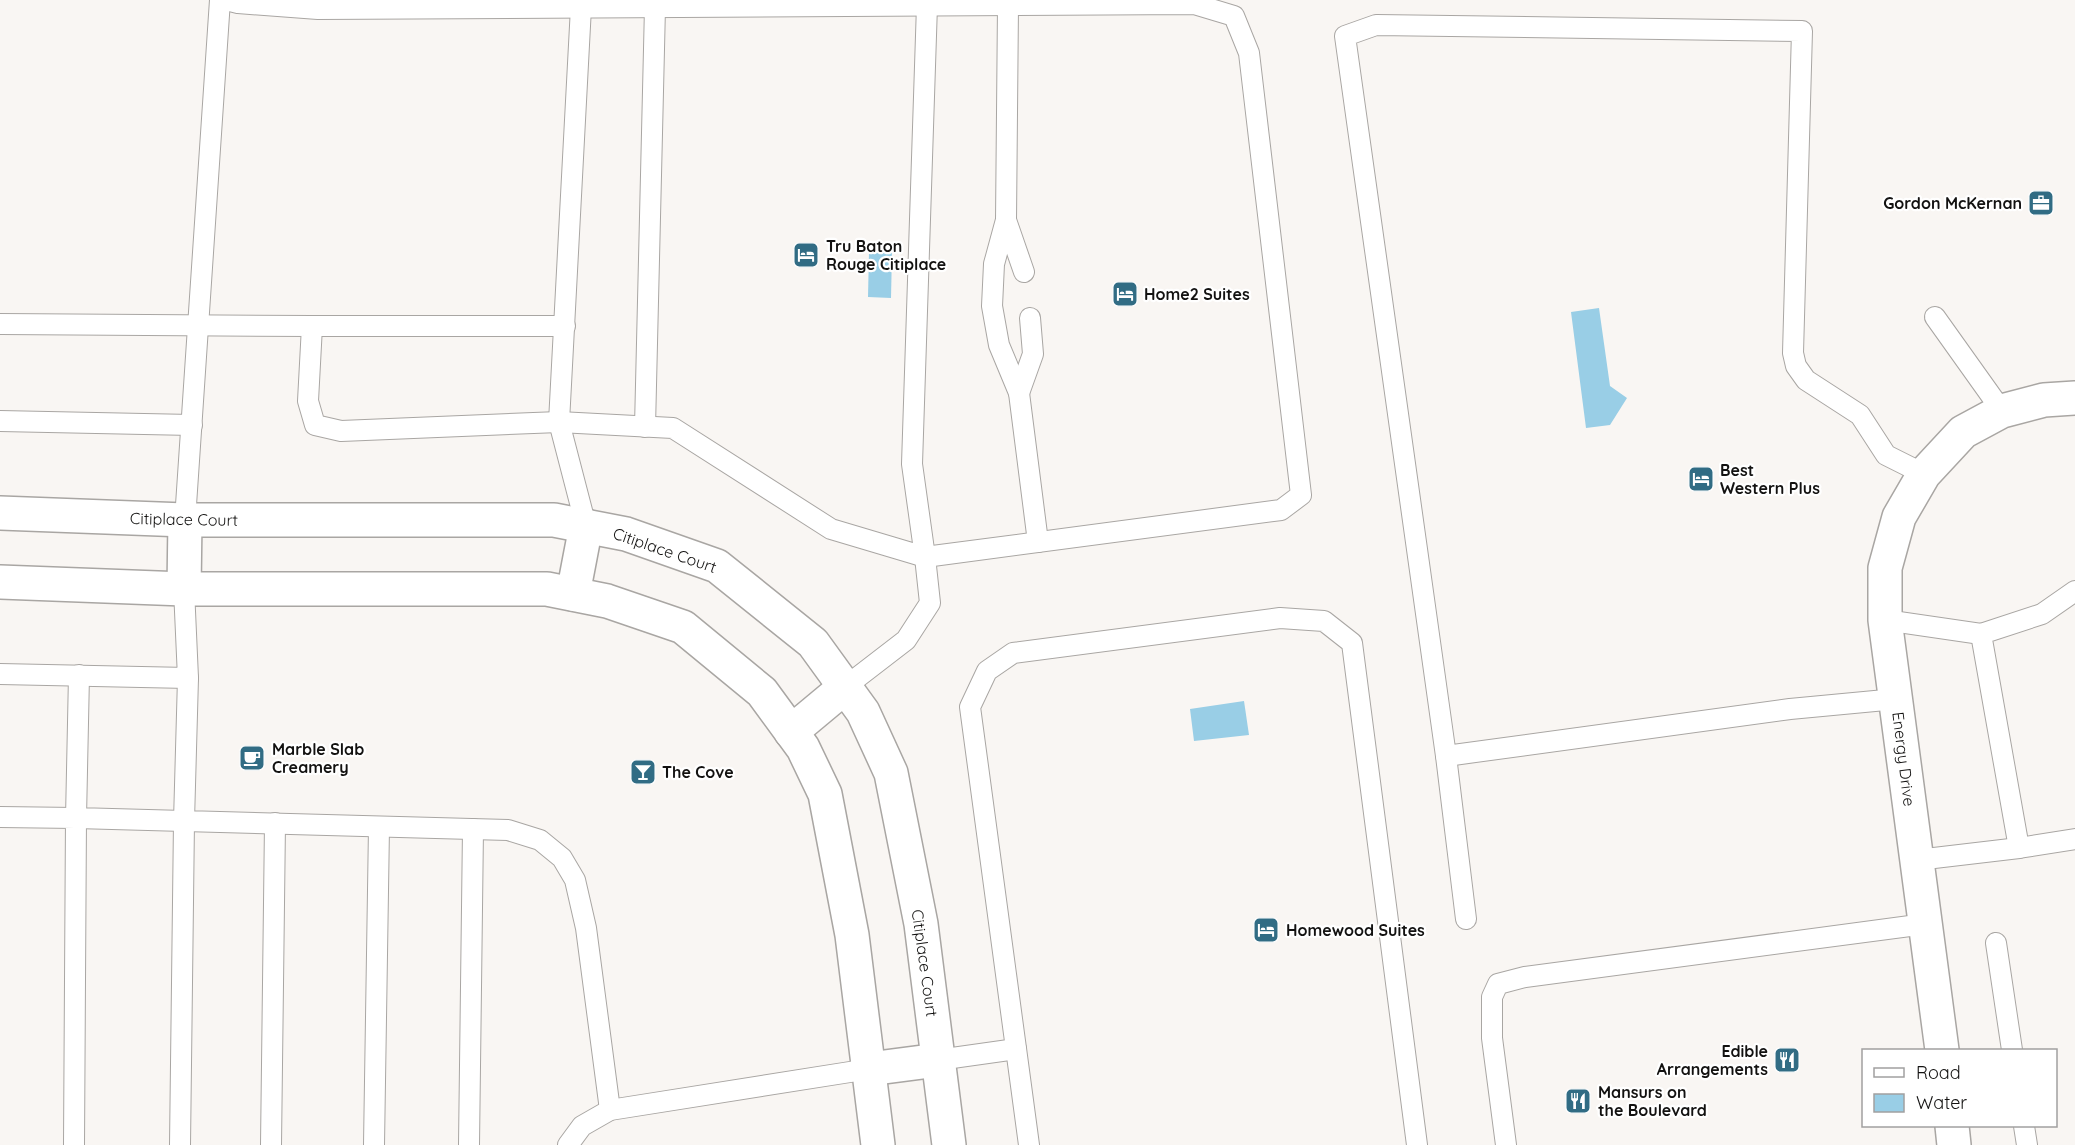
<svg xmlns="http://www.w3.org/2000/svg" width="2075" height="1145" font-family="Quicksand,sans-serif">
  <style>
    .water { fill: #99cee6 }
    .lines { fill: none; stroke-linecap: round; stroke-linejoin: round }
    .service-casing { stroke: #a9a6a3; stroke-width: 22 }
    .minor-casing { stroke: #a9a6a3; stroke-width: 36 }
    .service { stroke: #fff; stroke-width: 20 }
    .minor { stroke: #fff; stroke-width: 33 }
    .labels { text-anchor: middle; stroke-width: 4.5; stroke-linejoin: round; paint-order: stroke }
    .poi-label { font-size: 16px; font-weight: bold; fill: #131211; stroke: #fff; text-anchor: start }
    .street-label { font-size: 16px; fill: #131211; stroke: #fff }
  </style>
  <rect width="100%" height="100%" fill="#f9f6f3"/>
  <g class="water">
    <polygon points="869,252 892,252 891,298 868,297"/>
    <polygon points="1599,308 1610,386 1627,398 1610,425 1586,428 1571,312"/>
    <polygon points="1244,701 1249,735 1194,741 1190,709"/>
  </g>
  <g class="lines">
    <g class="service-casing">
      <g id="service">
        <polyline points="226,0 238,3 318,9 1194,4 1234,16 1249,53 1301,495 1281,510 925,557 930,603 906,640 845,687"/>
        <polyline points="1008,5 1006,220 994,264 992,306 999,345 1019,393 1038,542"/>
        <polyline points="581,7 559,422 586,526"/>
        <polyline points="1006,220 1024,272"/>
        <polyline points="1935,317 2002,411"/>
        <polyline points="0,324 312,326 308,401 315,425 341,431 559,422 673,428 831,529 925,557 912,464 927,5"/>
        <polyline points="312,326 565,326"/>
        <polyline points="1019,393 1033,354 1030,318"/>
        <polyline points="0,421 192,425"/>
        <polyline points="645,427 655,7"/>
        <polyline points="185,520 220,0"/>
        <polyline points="2075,591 2042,614 1981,634 2019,848 2075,839"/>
        <polyline points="1885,620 1981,634"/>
        <polyline points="0,674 188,678 184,589"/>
        <polyline points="79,675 76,818 184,821 180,1145"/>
        <polyline points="188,678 184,821 508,830 540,840 562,858 575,880 586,928 610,1110"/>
        <polyline points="1896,699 1790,709 1446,756 1345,36 1376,25 1802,31 1793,353 1796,366 1806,380 1860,415 1886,455 1924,474"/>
        <polyline points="1446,756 1466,919"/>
        <polyline points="0,817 76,818 74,1145"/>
        <polyline points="1917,860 2019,848"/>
        <polyline points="1996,943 2012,1050"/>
        <polyline points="938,1060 1016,1049"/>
        <polyline points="2024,1126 2027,1145"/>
        <polyline points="271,1145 275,823"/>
        <polyline points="374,1145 379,827"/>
        <polyline points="469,1145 473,829"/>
        <polyline points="568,1145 582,1126 610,1110 869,1069"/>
        <polyline points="1029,1145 970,707 987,671 1013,653 1280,618 1324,621 1352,643 1417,1145"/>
        <polyline points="1506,1145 1492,1038 1492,997 1498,984 1525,977 1925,924"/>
      </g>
    </g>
    <g class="minor-casing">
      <g id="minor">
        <polyline points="0,513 185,520 554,520 626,534 717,566 813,643 863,712 891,773 921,924 949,1145"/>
        <polyline points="0,582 184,589 547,589 607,601 683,627 762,692 803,748 825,794 852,935 878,1145"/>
        <polyline points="184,589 185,520"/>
        <polyline points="573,594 586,526"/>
        <polyline points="791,732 845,687"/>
        <polyline points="1942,1050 1885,620 1885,568 1899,517 1924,474 1963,432 2002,411 2044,400 2075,398"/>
        <polyline points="869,1069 938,1060"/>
        <polyline points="1952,1126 1954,1145"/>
      </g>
    </g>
    <use href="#service" class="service"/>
    <use href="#minor" class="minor"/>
  </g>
  <defs>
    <g id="office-square" transform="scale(1.35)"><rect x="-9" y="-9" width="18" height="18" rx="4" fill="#316c84" stroke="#fff"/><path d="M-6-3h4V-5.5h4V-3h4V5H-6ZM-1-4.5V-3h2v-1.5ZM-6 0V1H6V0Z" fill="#fff"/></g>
    <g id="hotel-square" transform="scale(1.35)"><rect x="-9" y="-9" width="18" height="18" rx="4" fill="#316c84" stroke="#fff"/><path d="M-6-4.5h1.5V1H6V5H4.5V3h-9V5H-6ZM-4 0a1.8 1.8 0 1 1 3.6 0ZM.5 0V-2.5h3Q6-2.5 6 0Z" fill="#fff"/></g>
    <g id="cafe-square" transform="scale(1.35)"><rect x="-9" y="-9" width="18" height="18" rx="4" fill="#316c84" stroke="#fff"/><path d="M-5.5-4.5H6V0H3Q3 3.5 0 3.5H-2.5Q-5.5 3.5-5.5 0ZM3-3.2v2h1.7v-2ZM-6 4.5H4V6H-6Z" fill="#fff"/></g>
    <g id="bar-square" transform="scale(1.35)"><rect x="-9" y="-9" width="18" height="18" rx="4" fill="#316c84" stroke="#fff"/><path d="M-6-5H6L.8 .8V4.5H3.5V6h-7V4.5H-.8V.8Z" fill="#fff"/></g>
    <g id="restaurant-square" transform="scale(1.35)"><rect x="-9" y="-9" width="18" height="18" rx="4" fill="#316c84" stroke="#fff"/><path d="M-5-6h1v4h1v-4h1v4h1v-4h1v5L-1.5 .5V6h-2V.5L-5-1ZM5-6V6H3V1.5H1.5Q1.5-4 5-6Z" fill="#fff"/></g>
  </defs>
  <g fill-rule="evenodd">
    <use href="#office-square" x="2041" y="203"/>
    <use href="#hotel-square" x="806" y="255"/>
    <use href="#hotel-square" x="1125" y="294"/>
    <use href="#hotel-square" x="1701" y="479"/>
    <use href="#cafe-square" x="252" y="758"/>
    <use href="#bar-square" x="643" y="772"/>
    <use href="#hotel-square" x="1266" y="930"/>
    <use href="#restaurant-square" x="1787" y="1060"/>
    <use href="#restaurant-square" x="1578" y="1101"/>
  </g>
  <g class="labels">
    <g class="poi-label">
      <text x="2022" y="209" text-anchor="end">Gordon McKernan</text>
      <text x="826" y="252">Tru Baton<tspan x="826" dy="18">Rouge Citiplace</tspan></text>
      <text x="1144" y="300">Home2 Suites</text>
      <text x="1720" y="476">Best<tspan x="1720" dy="18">Western Plus</tspan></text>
      <text x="272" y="755">Marble Slab<tspan x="272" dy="18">Creamery</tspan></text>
      <text x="662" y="778">The Cove</text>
      <text x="1286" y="936">Homewood Suites</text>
      <text x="1768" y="1057" text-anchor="end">Edible<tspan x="1768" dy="18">Arrangements</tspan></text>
      <text x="1598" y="1098">Mansurs on<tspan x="1598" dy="18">the Boulevard</tspan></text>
    </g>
    <g class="street-label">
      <text transform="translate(184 519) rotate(1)" y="6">Citiplace Court</text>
      <text transform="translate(665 550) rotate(19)" y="6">Citiplace Court</text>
      <text transform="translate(1904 759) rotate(83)" y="6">Energy Drive</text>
      <text transform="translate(925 963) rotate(82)" y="6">Citiplace Court</text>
    </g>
  </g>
  <rect x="1862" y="1049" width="195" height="78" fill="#ffffff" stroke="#a1a0a0" stroke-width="1.5"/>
  <rect x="1874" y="1068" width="30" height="9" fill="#ffffff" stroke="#a1a0a0" stroke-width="1.5"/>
  <text x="1916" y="1079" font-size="18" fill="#131211">Road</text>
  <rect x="1874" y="1094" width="30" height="18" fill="#99cee6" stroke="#a1a0a0" stroke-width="1.5"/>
  <text x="1916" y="1109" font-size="18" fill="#131211">Water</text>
</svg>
